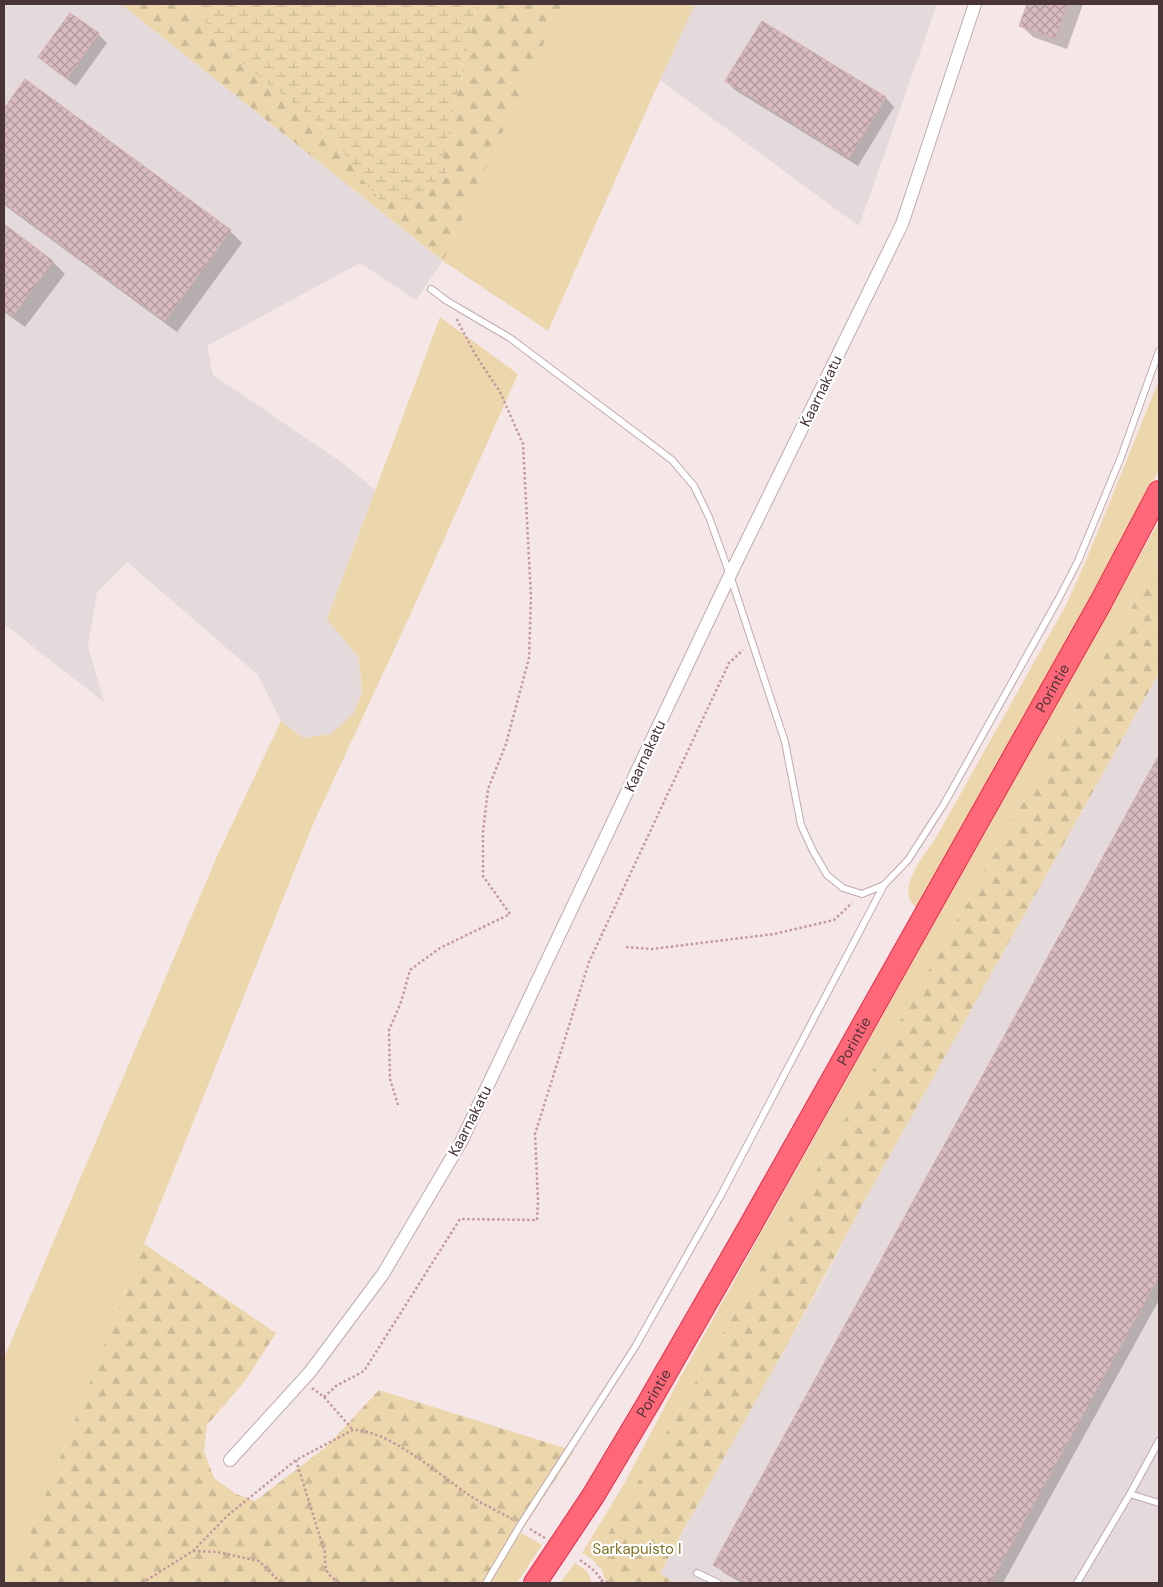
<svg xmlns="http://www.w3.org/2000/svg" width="1163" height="1587" font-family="'DM Sans',sans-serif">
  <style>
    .industrial { fill: #e4d9db }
    .green { fill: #ecd7ac }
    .forest { fill: url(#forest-firs) }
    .wetland { fill: url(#wetland-marsh) }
    .shadow { fill: #0003 }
    .building { fill: url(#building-cross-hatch); stroke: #d3aeb4 }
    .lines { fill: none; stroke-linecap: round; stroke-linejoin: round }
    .lane-casing { stroke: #c1a9ac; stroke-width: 8 }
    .street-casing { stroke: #c1a9ac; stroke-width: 14 }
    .highway-casing { stroke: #ea2b47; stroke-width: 24 }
    .path { stroke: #c4999e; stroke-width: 2.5; stroke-dasharray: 2.5 2.5; stroke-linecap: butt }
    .lane { stroke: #fff; stroke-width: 6 }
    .street { stroke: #fff; stroke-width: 12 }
    .highway { stroke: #ff6879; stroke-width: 22 }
    .labels { text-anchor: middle; stroke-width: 4.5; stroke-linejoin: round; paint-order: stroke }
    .street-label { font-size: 15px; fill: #493538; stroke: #fff }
    .park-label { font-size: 15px; fill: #807123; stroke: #fff }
  </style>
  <defs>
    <pattern id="forest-firs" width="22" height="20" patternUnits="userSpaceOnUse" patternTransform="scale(1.25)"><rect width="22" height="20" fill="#ecd7ac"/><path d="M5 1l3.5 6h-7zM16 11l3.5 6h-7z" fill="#ccb995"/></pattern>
    <pattern id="wetland-marsh" width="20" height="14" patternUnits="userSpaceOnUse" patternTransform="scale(1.25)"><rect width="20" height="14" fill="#ecd7ac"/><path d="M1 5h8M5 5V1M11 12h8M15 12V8" fill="none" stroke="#ccb995"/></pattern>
    <pattern id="building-cross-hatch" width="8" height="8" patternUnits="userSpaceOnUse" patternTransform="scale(1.25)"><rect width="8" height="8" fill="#d7bbc0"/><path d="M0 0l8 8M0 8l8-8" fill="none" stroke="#b0999d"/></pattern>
  </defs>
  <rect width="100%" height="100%" fill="#f5e7e8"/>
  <g class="industrial">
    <polygon points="4,4 121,4 443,261 416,300 360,263 207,346 213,375 344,464 375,490 327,619 359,658 362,694 353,714 331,734 303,738 281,721 258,675 127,562 97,592 88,646 104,702 4,624"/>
    <polygon points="695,4 937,4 859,226 660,80"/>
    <polygon points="1159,673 1159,1583 674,1583 660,1573 753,1405 820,1287 862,1205"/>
  </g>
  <g class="green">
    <polygon points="562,4 695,4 660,80 548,331 443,261"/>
    <polygon points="440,317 518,374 412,611 314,822 144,1244 11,1583 4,1583 4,1358 218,854 281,721 303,738 331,734 353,714 362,694 359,658 327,619"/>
    <path d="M1159,380V470L1110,563L918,910C915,906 910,902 909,897C904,879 927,851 937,836L1067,603L1087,558Z"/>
    <polygon points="1159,521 1159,559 793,1212 593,1560 582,1553 624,1484 675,1387 785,1190"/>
    <polygon points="521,1533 542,1545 517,1583 492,1583 515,1541"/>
    <polygon points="575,1563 587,1571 592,1583 560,1583"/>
  </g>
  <g class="forest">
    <polygon points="121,4 192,4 230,54 331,133 359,176 447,177 443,157 477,4 562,4 443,261"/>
    <path d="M1159,559V673L862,1205C798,1329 727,1450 660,1573L674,1583H606L602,1570L593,1560L793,1212Z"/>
    <polygon points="144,1244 276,1333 245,1381 207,1425 204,1451 214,1478 236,1494 255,1501 326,1447 379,1390 574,1451 515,1541 492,1583 11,1583"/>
  </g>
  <polygon class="wetland" points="192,4 477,4 443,157 447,177 418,200 381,201 359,176 331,133 230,54"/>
  <g class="shadow">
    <polygon points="1028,4 1083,4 1067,49 1033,37 1021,25"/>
    <polygon points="762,22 886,98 894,107 858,166 735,90 726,81"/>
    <polygon points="98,34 107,43 76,86 49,66 40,57"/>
    <polygon points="26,81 230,231 242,243 177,332 4,205 4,111"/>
    <polygon points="4,225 53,262 65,274 25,327 4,312"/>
    <polygon points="1159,758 1159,1300 1003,1583 742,1583 724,1573 715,1564"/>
  </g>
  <g class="building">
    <polygon points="1027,4 1067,4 1055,38 1019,26"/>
    <polygon points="70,13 99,33 67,78 38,57"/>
    <polygon points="762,21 886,97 849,158 725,81"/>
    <polygon points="25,79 231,230 165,321 4,203 4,109"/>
    <polygon points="4,224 53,261 13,316 4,310"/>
    <polygon points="1159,755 1159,1276 990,1583 747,1583 713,1565"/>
  </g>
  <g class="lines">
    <g class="lane-casing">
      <g id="lane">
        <polyline points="431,289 447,301 510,338 672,460 694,486 709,517 730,575 785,742 801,825 813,851 827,875 843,888 862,894 884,885 908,860 944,804 1059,598 1078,561 1121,457 1159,351"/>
        <polyline points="1130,1494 1159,1441"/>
        <polyline points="697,1573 718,1583"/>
        <polyline points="486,1583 521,1524 635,1347 721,1195 884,885"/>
        <polyline points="1077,1583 1130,1494 1159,1503"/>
      </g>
    </g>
    <g class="street-casing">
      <polyline id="street" points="230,1460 310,1372 383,1274 461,1142 730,575 902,224 975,4"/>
    </g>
    <g class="highway-casing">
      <g id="highway">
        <path id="s1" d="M535,1583L593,1496L649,1402L749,1228L1101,602L1159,492"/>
      </g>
    </g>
    <g class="path">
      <polyline points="626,947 652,949 774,934 834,920 852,903"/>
      <polyline points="398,1105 390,1079 389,1030 401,1002 410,970 440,948 510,914 483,876 483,832 488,789 506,744 529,658 531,597 523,444 500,392 475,354 456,318"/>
      <polyline points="312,1388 324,1397 353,1430"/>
      <polyline points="324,1397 336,1386 364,1371 460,1219 537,1220 538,1201 535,1134 589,962 729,663 743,650"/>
      <path d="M296,1460L325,1553C325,1570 325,1573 339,1583"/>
      <polyline points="530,1529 545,1538"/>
      <polyline points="193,1551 217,1552 259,1561 281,1583"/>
      <path d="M580,1560C589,1567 599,1572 602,1583"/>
      <polyline points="601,1580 609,1583"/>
      <path d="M142,1583L193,1551L227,1516L296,1460L353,1430C387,1429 440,1475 469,1495C482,1504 498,1511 512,1519"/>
    </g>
    <use href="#lane" class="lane"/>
    <use href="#street" class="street"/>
    <use href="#highway" class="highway"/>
  </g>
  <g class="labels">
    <g class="street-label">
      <text transform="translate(821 391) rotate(-64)" y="5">Kaarnakatu</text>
      <text dy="5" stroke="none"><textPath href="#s1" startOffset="1034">Porintie</textPath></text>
      <text transform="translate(645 756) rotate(-65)" y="5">Kaarnakatu</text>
      <text dy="5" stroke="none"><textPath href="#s1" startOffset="629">Porintie</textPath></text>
      <text transform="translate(470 1121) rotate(-63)" y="5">Kaarnakatu</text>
      <text dy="5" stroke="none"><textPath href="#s1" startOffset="224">Porintie</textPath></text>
    </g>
    <g class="park-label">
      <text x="637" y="1554">Sarkapuisto I</text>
    </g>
  </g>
  <rect width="1163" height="1587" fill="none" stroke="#493538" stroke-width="10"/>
</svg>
